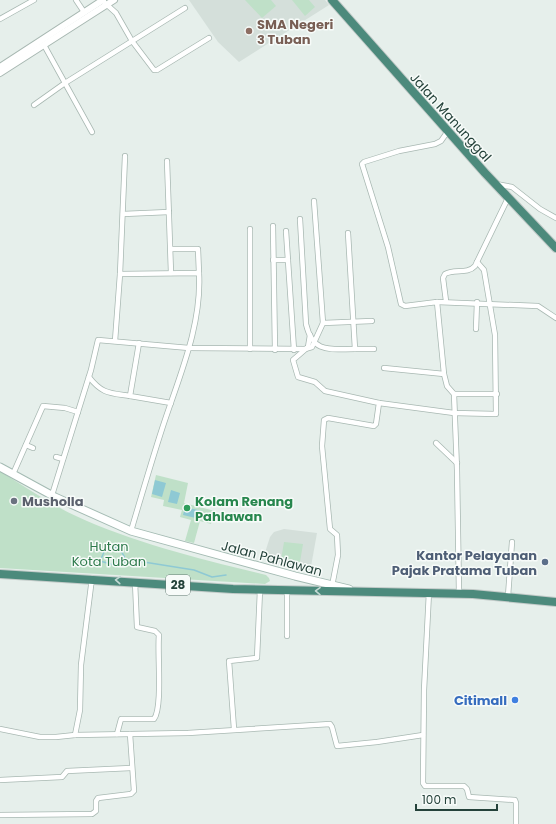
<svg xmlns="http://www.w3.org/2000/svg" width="556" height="824" font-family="Poppins,sans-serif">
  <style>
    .built { fill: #d4dfda }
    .green { fill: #bfe0c8 }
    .water { fill: #8ec9d4 }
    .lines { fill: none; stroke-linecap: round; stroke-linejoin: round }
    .stream { stroke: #8ec9d4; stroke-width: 1.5 }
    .minor-casing { stroke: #a8b8b2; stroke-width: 6 }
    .tertiary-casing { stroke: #a8b8b2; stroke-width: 8 }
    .secondary-casing { stroke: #a4bbb3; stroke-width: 9 }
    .trunk-casing { stroke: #c2cac8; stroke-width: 10 }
    .minor { stroke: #fff; stroke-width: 4.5 }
    .tertiary { stroke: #fff; stroke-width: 6 }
    .secondary { stroke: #fff; stroke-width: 7 }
    .trunk { stroke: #4c8a7c; stroke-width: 8 }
    .oneway { stroke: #c4d9d4 }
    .education-dot { fill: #8d6e63; stroke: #f7fbf9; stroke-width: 1.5 }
    .worship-dot { fill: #6b7280; stroke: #f7fbf9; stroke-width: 1.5 }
    .leisure-dot { fill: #2e9e5b; stroke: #f7fbf9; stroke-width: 1.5 }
    .service-dot { fill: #5c6f8a; stroke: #f7fbf9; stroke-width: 1.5 }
    .shop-dot { fill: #3f7fe0; stroke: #f7fbf9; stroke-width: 1.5 }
    .labels { text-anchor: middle; stroke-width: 3; stroke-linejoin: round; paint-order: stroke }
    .shield { fill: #f7fbf9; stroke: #637a73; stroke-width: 1 }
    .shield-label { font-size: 12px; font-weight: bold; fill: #24423a }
    .education-label { font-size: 13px; font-weight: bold; fill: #785e54; stroke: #f7fbf9; text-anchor: start }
    .street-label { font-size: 13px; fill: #24423a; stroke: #f7fbf9 }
    .worship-label { font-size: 13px; font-weight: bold; fill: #5b616d; stroke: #f7fbf9; text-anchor: start }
    .leisure-label { font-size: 13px; font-weight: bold; fill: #27864d; stroke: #f7fbf9; text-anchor: start }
    .park-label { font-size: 13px; fill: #2d7a4b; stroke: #f7fbf9 }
    .service-label { font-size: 13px; font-weight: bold; fill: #4e5e75; stroke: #f7fbf9; text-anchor: end }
    .shop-label { font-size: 13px; font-weight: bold; fill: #366cbe; stroke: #f7fbf9; text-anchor: end }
  </style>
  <rect width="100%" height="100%" fill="#e6efeb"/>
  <g class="built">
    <polygon points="189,0 325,0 329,5 239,62 218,42"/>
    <polygon points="284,529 317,533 310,572 263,559 270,537 274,532"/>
  </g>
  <g class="green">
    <polygon points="245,0 271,0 276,6 262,18"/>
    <polygon points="292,0 309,0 315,7 305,16"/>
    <path d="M0,471C25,487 50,504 76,516C134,543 204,560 266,575L269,578L270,581L265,584L0,568Z"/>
    <polygon points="156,475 188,483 184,503 215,511 211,524 200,521 194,543 185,541 191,520 180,517 182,510 163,506 164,500 151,497"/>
    <polygon points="284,542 303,544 300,562 281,560"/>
  </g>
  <g class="water">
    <polygon points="155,480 166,483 162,497 152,494"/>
    <polygon points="171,490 180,493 177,504 168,502"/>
    <polygon points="185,507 202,511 200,519 183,515"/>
  </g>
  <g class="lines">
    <g class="stream">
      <path d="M110,547C118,547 123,552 125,559L123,565L118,566L100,561L105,550Z"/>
      <polyline points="125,559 194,570 212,577 226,575"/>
    </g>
    <g class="minor-casing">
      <g id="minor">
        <polyline points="76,0 84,12"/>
        <polyline points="105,3 116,13 132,41 154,70 157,70 209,38"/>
        <polyline points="0,19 34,0"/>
        <polyline points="44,45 92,132"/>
        <polyline points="34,105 65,83 185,8"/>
        <polyline points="448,131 441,141 435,144 399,151 364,162 362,164 388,247 401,304 405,306 437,302 444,374 447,386 454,394 457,470 459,593"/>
        <polyline points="167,161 171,273"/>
        <polyline points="496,184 512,187 540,209 556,218"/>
        <polyline points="314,201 323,323 372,321"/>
        <polyline points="123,214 169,212"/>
        <path d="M300,219L306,324C313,354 330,349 355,349"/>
        <polyline points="273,226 275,350"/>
        <polyline points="286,231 294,350"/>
        <polyline points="348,233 355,349 374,349"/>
        <polyline points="171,249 198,249 199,273"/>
        <polyline points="273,260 288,260"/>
        <path d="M120,274L199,273C202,327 178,379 162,429C151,463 141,497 131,531"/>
        <path d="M446,301L443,278L445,274C454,268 467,275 475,266L508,198"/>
        <polyline points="437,302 538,306 556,318"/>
        <polyline points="476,329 477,302"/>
        <polyline points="310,335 308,347 293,360 298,377 315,382 325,391 379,403 376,424 374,426 328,418 324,420 322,446 330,529 337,535 338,555 332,586"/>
        <polyline points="115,341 120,274 125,156"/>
        <polyline points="139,343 130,396 171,403"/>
        <polyline points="250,349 250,229"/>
        <polyline points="384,368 444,374"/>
        <path d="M89,377C102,394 110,393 130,396"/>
        <polyline points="454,394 497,394"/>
        <polyline points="379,403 454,413 496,414 495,335 484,270 477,262"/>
        <polyline points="436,443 457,463"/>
        <polyline points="26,445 33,448"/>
        <polyline points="56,457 63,459"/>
        <polyline points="13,474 43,406 65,408 78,412"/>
        <polyline points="52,495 91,370 98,340 189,348 305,349 312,347 323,323"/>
        <polyline points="429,592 424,690 423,783 425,786 464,786 467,789 469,797 515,800 516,803 516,824"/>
        <polyline points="508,596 512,542"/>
        <polyline points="287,636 287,591"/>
        <polyline points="0,729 40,737 56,737 75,735 188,733 330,724 332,727 337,746 377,742 423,735"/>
        <polyline points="234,729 229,661 257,658 260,590"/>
        <path d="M117,734L121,719H154C163,707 157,652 159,635L155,631L137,627L135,582"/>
        <polyline points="75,735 80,710 81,665 92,578"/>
        <polyline points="0,780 62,777 67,771 131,768"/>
        <polyline points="0,815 92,814 96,811 96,801 98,798 131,794 134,791 130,734"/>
      </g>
    </g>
    <g class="tertiary-casing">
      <g id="tertiary">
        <polyline points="0,67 103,0"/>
        <polyline points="0,73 114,0"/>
      </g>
    </g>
    <g class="secondary-casing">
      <polyline id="secondary" points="0,467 55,497 131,531 295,576 349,589"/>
    </g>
    <g class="trunk-casing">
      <g id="trunk">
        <polyline points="332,0 485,173 556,248"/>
        <polyline points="0,574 233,589 473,594 556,602"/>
      </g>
    </g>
    <use href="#minor" class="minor"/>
    <use href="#tertiary" class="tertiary"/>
    <use href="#secondary" class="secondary"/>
    <use href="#trunk" class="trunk"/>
  </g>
  <defs><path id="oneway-chevron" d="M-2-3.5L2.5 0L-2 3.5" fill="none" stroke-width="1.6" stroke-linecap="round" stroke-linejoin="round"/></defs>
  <g class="oneway">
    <use href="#oneway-chevron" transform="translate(118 580) rotate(-176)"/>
    <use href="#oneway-chevron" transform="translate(318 591) rotate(-179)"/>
  </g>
  <circle class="education-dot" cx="249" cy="31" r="4"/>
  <circle class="worship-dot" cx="14" cy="501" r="4"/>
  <circle class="leisure-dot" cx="187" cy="508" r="4"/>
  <circle class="service-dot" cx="545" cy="562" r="4"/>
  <circle class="shop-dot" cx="515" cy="700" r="4"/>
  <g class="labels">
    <rect class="shield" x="166" y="575" width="24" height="20" rx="3"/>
    <g class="shield-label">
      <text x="178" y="589">28</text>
    </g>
    <g class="education-label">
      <text x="257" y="29">SMA Negeri<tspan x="257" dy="15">3 Tuban</tspan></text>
    </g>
    <g class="street-label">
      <text transform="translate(451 117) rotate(48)" y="5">Jalan Manunggal</text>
      <text transform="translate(272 558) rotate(15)" y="5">Jalan Pahlawan</text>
    </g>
    <g class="worship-label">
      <text x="22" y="506">Musholla</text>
    </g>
    <g class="leisure-label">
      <text x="195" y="506">Kolam Renang<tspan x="195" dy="15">Pahlawan</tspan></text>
    </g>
    <g class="park-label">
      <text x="109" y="551">Hutan<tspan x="109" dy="15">Kota Tuban</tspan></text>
    </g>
    <g class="service-label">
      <text x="537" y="560">Kantor Pelayanan<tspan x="537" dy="15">Pajak Pratama Tuban</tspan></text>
    </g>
    <g class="shop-label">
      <text x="507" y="705">Citimall</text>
    </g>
  </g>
  <path d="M416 804v6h81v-6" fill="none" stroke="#24423a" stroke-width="2"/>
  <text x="422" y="804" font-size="12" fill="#24423a" stroke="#f7fbf9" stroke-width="3" paint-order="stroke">100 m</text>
</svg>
